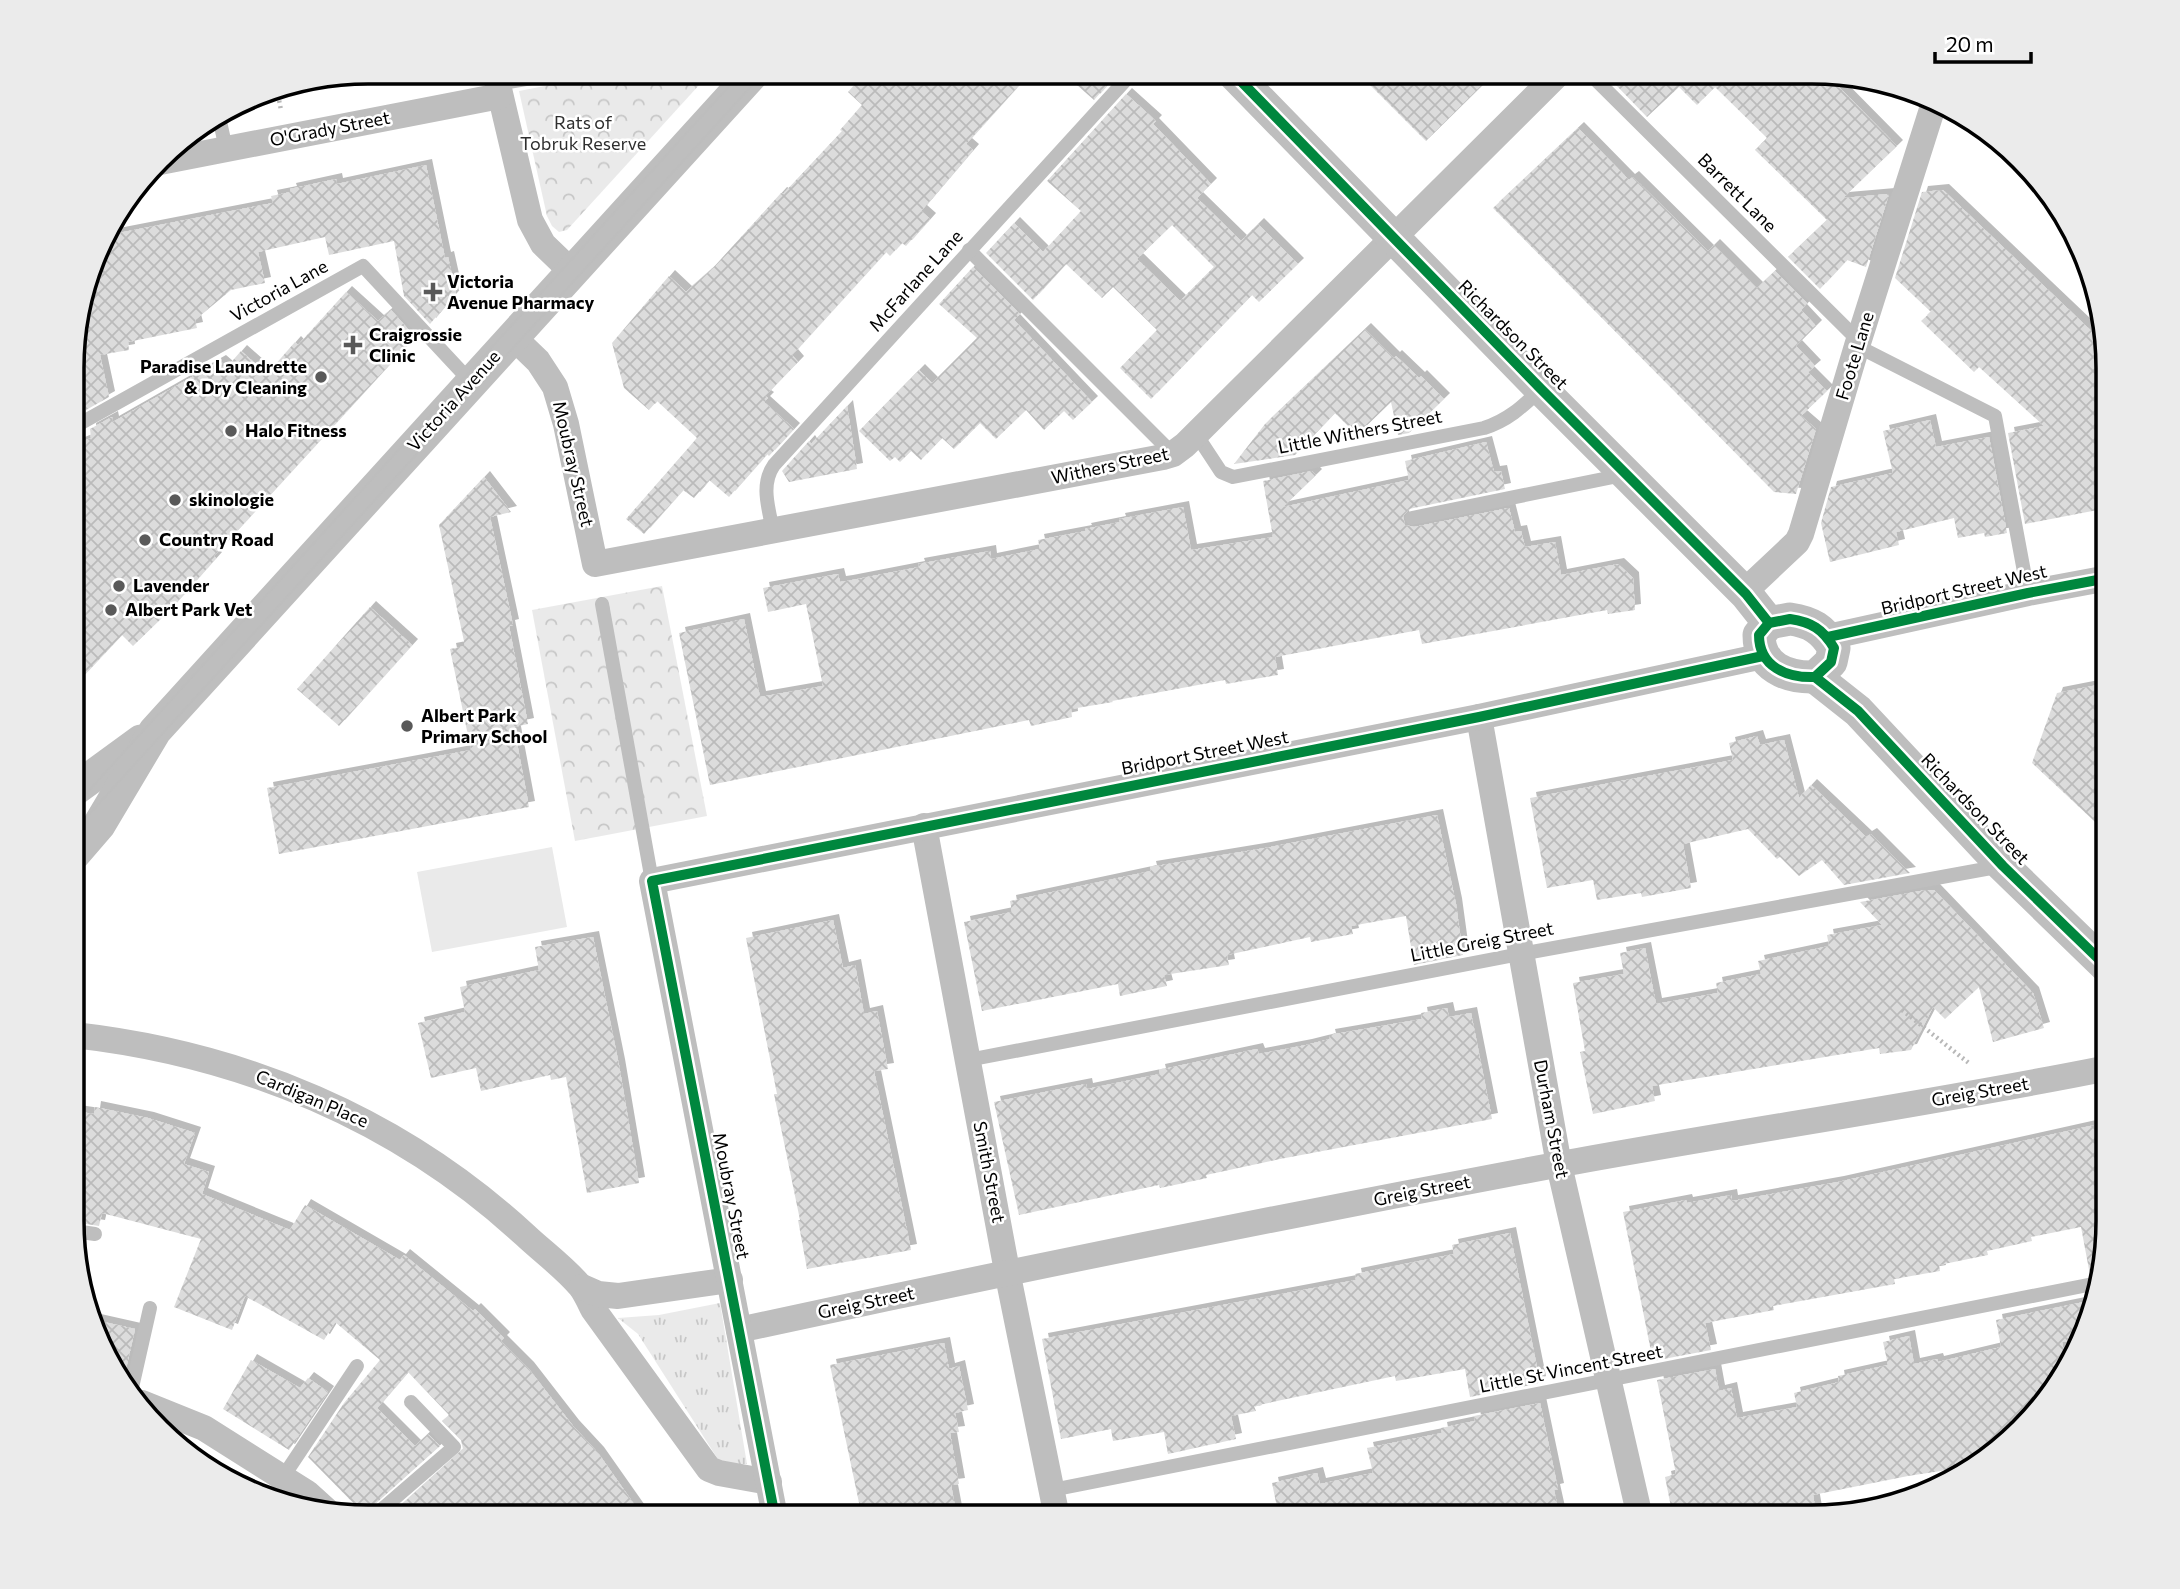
<svg xmlns="http://www.w3.org/2000/svg" width="2180" height="1589" font-family="Commissioner,sans-serif">
  <style>
    .grass { fill: url(#grass-tufts) }
    .park { fill: url(#park-crowns) }
    .garden { fill: #eaeaea }
    .building { fill: url(#building-cross-hatch); fill-rule: evenodd; filter: url(#shadow) }
    .lines { fill: none; stroke-linecap: round; stroke-linejoin: round }
    .path { stroke: #b8b8b8; stroke-width: 4.5; stroke-dasharray: 2 3.5; stroke-linecap: butt }
    .service { stroke: #bebebe; stroke-width: 14 }
    .minor { stroke: #bebebe; stroke-width: 26 }
    .tertiary { stroke: #bebebe; stroke-width: 33 }
    .tram { stroke: #bdbdbd; stroke-width: 2 }
    .cycleway-casing { stroke: #fff; stroke-width: 15 }
    .cycleway { stroke: #00873e; stroke-width: 10 }
    .poi-dot { fill: #595959; stroke: #fff; stroke-width: 2.5 }
    .labels { text-anchor: middle; stroke-width: 5; stroke-linejoin: round; paint-order: stroke }
    .park-label { font-size: 18px; fill: #2f2f2f; stroke: #fff }
    .street-label { font-size: 18px; fill: #000; stroke: #fff }
    .poi-label { font-size: 18px; font-weight: bold; fill: #000; stroke: #fff; text-anchor: start }
    .rim { fill: none; stroke: #000; stroke-width: 3.5 }
  </style>
  <defs>
    <pattern id="grass-tufts" width="24" height="20" patternUnits="userSpaceOnUse" patternTransform="scale(1.75)"><rect width="24" height="20" fill="#eaeaea"/><path d="M3 7l-1-3M5 7V3M7 7l1-3M15 17l-1-3M17 17v-4M19 17l1-3" fill="none" stroke="#c7c7c7"/></pattern>
    <pattern id="park-crowns" width="20" height="18" patternUnits="userSpaceOnUse" patternTransform="scale(1.75)"><rect width="20" height="18" fill="#eaeaea"/><path d="M2 6a3 3 0 1 1 6 0M12 15a3 3 0 1 1 6 0" fill="none" stroke="#c7c7c7"/></pattern>
    <pattern id="building-cross-hatch" width="8" height="8" patternUnits="userSpaceOnUse" patternTransform="scale(1.75)"><rect width="8" height="8" fill="#dcdcdc"/><path d="M0 0l8 8M0 8l8-8" fill="none" stroke="#bbb"/></pattern>
    <filter id="shadow"><feDropShadow dx="6" dy="-6" stdDeviation="0" flood-color="#0004"/></filter>
  </defs>
  <rect width="100%" height="100%" fill="#fff"/>
  <polygon class="grass" points="720,1303 747,1464 721,1464 638,1334 618,1318 659,1315"/>
  <g class="park">
    <polygon points="617,72 711,72 567,230 559,232 552,226 547,216 519,91"/>
    <polygon points="662,586 707,816 575,841 532,610"/>
  </g>
  <polygon class="garden" points="552,847 567,927 432,952 417,872"/>
  <g class="building">
    <polygon points="866,72 1031,72 966,144 973,150 921,211 930,219 906,246 902,243 890,256 886,252 792,355 798,362 765,396 768,398 764,402 794,429 769,456 767,454 729,497 709,480 694,498 683,490 644,534 626,519 697,438 657,401 649,410 624,388 612,343 669,276 686,292 712,269 781,193 783,194 842,131 840,130 862,105 848,92"/>
    <polygon points="1062,72 1103,72 1112,80 1094,100"/>
    <polygon points="1357,72 1496,72 1426,141"/>
    <polygon points="1627,72 1824,72 1897,146 1843,198 1889,194 1866,267 1847,260 1820,289 1788,257 1827,220 1755,150 1767,138 1715,87 1697,105 1679,87 1647,117 1615,84"/>
    <path d="M1126,94L1156,121L1153,124L1211,184L1197,198L1241,241L1258,224L1298,264L1259,302L1252,295L1151,399L1120,368L1157,330L1113,287L1102,298L1066,264L1033,300L986,253L1014,223L1043,252L1081,211L1047,181ZM1172,225L1214,267L1180,301L1137,259Z"/>
    <polygon points="1578,128 1629,180 1633,177 1708,251 1714,245 1757,288 1775,271 1807,303 1801,310 1816,326 1796,346 1815,366 1808,372 1827,391 1801,416 1816,429 1796,494 1774,492 1493,208"/>
    <polygon points="426,165 445,258 448,257 456,293 430,324 404,296 394,241 329,255 325,237 258,252 265,283 231,290 195,320 197,328 128,342 129,350 100,355 109,397 86,410 74,359 74,330 103,236 273,203 271,196 291,192 290,189 336,179 337,184"/>
    <polygon points="1943,190 2106,345 2108,508 2025,524 2008,433 2044,426 1979,367 1974,372 1921,321 1931,312 1895,278 1922,192"/>
    <polygon points="973,267 1020,314 1014,320 1092,402 1073,420 1064,411 1044,430 1026,410 996,439 980,423 954,449 942,438 921,460 911,451 900,462 895,457 890,461 859,431 919,370 932,383 977,338 939,304"/>
    <polygon points="346,292 378,321 391,310 415,337 214,556 216,558 168,612 133,646 122,635 74,686 74,445 91,438 90,429 112,417 113,422 220,361 227,367 241,351 267,374 295,342 298,345"/>
    <polygon points="1365,329 1394,358 1396,356 1419,378 1421,376 1444,399 1409,433 1398,435 1391,402 1357,435 1335,413 1295,455 1234,464 1265,424"/>
    <polygon points="847,406 857,469 789,482 782,471 809,441 811,444"/>
    <polygon points="1930,420 1936,447 1989,437 2007,533 1985,537 1984,533 1958,538 1954,518 1896,532 1899,545 1830,562 1821,523 1831,487 1893,473 1883,431"/>
    <polygon points="1486,442 1494,472 1501,471 1505,489 1409,509 1403,516 1405,525 1414,527 1509,508 1515,532 1521,531 1525,547 1555,542 1561,575 1618,564 1633,578 1635,610 1608,614 1607,610 1422,644 1419,630 1275,657 1278,675 1226,684 1225,680 1112,701 1113,702 1071,709 1072,717 1031,726 1029,720 710,785 679,633 744,619 760,697 823,686 806,604 768,612 763,588 838,574 840,582 847,581 919,567 918,564 990,551 991,559 1040,549 1038,540 1086,531 1085,529 1120,522 1119,519 1183,507 1191,550 1273,537 1263,481 1312,471 1316,475 1283,507 1409,480 1405,461"/>
    <polygon points="484,477 511,512 490,517 513,625 509,626 528,724 514,727 529,807 279,854 267,788 471,750 450,649 465,646 439,525"/>
    <polygon points="370,607 412,645 339,726 297,689"/>
    <polygon points="2108,683 2108,834 2032,763 2057,693"/>
    <polygon points="1757,736 1760,745 1784,740 1799,798 1811,785 1866,837 1871,834 1910,873 1844,885 1822,860 1799,876 1780,857 1777,859 1748,829 1683,844 1691,888 1642,897 1641,893 1597,900 1593,880 1547,888 1530,798 1733,760 1729,743"/>
    <polygon points="1437,815 1456,904 1463,955 1414,965 1406,916 1351,926 1353,934 1311,942 1310,937 1227,955 1229,965 1164,975 1167,986 1120,996 1118,984 982,1011 964,922 1012,912 1010,901 1151,871 1150,867 1265,848"/>
    <polygon points="1926,890 1934,890 2033,993 2044,1028 1993,1042 1979,987 1945,1019 1933,1007 1911,1050 1880,1054 1879,1048 1652,1086 1655,1101 1593,1114 1580,1052 1585,1051 1573,983 1624,974 1620,953 1645,948 1656,1004 1718,993 1716,983 1761,974 1758,961 1829,946 1827,935 1882,925 1860,902"/>
    <polygon points="833,920 843,968 855,965 864,1014 877,1011 888,1069 874,1071 911,1250 807,1269 798,1220 800,1220 774,1094 777,1094 746,938"/>
    <polygon points="593,937 619,1065 639,1183 587,1193 566,1077 551,1080 550,1075 481,1091 476,1068 431,1078 418,1023 465,1012 460,987 539,970 535,947"/>
    <polygon points="1447,1008 1449,1017 1471,1013 1492,1119 1280,1159 1206,1175 1207,1178 1184,1183 1160,1188 1159,1185 1019,1215 994,1102 1086,1084 1087,1089 1160,1074 1159,1070 1257,1049 1259,1054 1306,1045 1330,1039 1329,1035 1422,1019 1421,1013"/>
    <polygon points="95,1107 148,1118 195,1133 184,1164 209,1172 202,1194 290,1230 305,1205 400,1260 404,1255 473,1311 475,1309 504,1338 501,1341 528,1368 573,1426 598,1453 643,1517 388,1517 463,1449 461,1440 442,1421 449,1415 408,1372 377,1408 415,1446 428,1434 440,1446 364,1514 308,1457 344,1403 380,1360 335,1322 324,1340 245,1296 232,1330 174,1307 201,1239 102,1213 99,1226 74,1222 74,1111 94,1114"/>
    <polygon points="2108,1122 2108,1196 2101,1198 2108,1240 2100,1274 2090,1275 2081,1227 2031,1237 2032,1241 1987,1251 1988,1255 1939,1265 1940,1271 1894,1279 1895,1284 1773,1306 1774,1310 1705,1323 1711,1350 1653,1361 1623,1212 1686,1200 1687,1203 1731,1195 1732,1201 1838,1182"/>
    <polygon points="1510,1233 1540,1382 1536,1384 1470,1397 1465,1369 1396,1381 1395,1376 1254,1406 1256,1411 1231,1416 1236,1439 1168,1454 1164,1432 1113,1441 1111,1429 1061,1439 1042,1339 1356,1280 1355,1274 1454,1254 1452,1245"/>
    <polygon points="2094,1300 2088,1327 2075,1330 2077,1339 2062,1342 2067,1366 2047,1402 1967,1467 1908,1476 1813,1495 1816,1512 1790,1517 1673,1517 1665,1477 1676,1474 1657,1380 1715,1369 1719,1391 1731,1388 1737,1418 1797,1407 1794,1393 1839,1382 1838,1376 1888,1365 1883,1342 1909,1336 1914,1364 1937,1359 1938,1362 2001,1347 1996,1320"/>
    <polygon points="95,1320 135,1329 123,1382 111,1369"/>
    <polygon points="944,1343 949,1369 959,1366 968,1410 955,1413 959,1432 950,1433 959,1484 951,1485 957,1517 862,1517 830,1365"/>
    <polygon points="251,1360 300,1388 308,1378 328,1392 289,1450 223,1409"/>
    <polygon points="1540,1403 1558,1489 1554,1490 1560,1517 1279,1517 1272,1483 1317,1473 1320,1484 1373,1473 1367,1448 1442,1433 1441,1428 1475,1421 1474,1416"/>
  </g>
  <g class="lines">
    <g class="path">
      <polyline points="277,90 281,110"/>
      <polyline points="1902,1010 1970,1064"/>
    </g>
    <g class="service">
      <polyline points="1588,72 1859,341"/>
      <polyline points="219,117 226,149"/>
      <polyline points="969,250 1173,454"/>
      <polyline points="1857,346 1995,416 2028,593"/>
      <polyline points="74,427 363,266 471,382"/>
      <path d="M1196,434L1221,472L1233,477L1484,428C1509,420 1523,406 1541,389"/>
      <polyline points="1412,518 1623,475"/>
      <path d="M773,531C769,509 760,485 774,465L1133,72"/>
      <polyline points="602,604 652,881"/>
      <polyline points="968,1060 1520,954 2002,866"/>
      <polyline points="74,1231 95,1234"/>
      <polyline points="131,1392 150,1308"/>
      <polyline points="283,1477 357,1366"/>
      <polyline points="1052,1490 2098,1283"/>
      <polyline points="373,1517 454,1447 411,1402"/>
    </g>
    <g class="minor">
      <polyline points="495,72 530,220 543,244 572,272"/>
      <polyline points="496,78 532,72"/>
      <polyline points="160,162 500,96"/>
      <polyline points="513,337 538,361 555,387 566,424 595,564 1163,457 1173,454 1185,445 1560,72"/>
      <polyline points="1744,592 1797,542 1801,534 1857,346 1935,100"/>
      <polyline points="1828,637 2028,593 2108,578"/>
      <polyline points="1479,717 1559,1165 1640,1517"/>
      <polyline points="924,826 1007,1271 1057,1517"/>
      <path d="M74,1035C243,1054 399,1119 525,1235C543,1252 564,1267 580,1286C585,1292 589,1301 593,1309L709,1469L719,1473L769,1482"/>
      <polyline points="582,1287 598,1294 618,1296 730,1280"/>
      <path d="M739,1330C1010,1271 1283,1216 1556,1165C1740,1131 1924,1105 2108,1068"/>
      <polyline points="142,1403 204,1428 307,1493 328,1512"/>
      <polyline points="775,1517 652,881 1479,717 1763,656"/>
    </g>
    <g class="tertiary">
      <polyline points="1232,72 1541,389 1746,594 1769,623"/>
      <path d="M1790,619C1811,622 1823,629 1834,648L1831,662L1815,677C1787,678 1759,667 1759,635L1769,623Z"/>
      <polyline points="1815,677 1858,711 2003,866 2108,968"/>
      <polyline points="74,790 141,741"/>
      <polyline points="74,854 99,825 155,731 754,72"/>
    </g>
    <g class="tram">
      <polyline points="74,807 742,72"/>
      <polyline points="74,831 764,72"/>
    </g>
    <g class="cycleway-casing">
      <g id="cycleway">
        <polyline points="1232,72 1541,389 1746,594 1769,623"/>
        <path d="M1790,619C1811,622 1823,629 1834,648L1831,662L1815,677C1787,678 1759,667 1759,635L1769,623Z"/>
        <polyline points="1828,637 2028,593 2108,578"/>
        <polyline points="1815,677 1858,711 2003,866 2108,968"/>
        <polyline points="775,1517 652,881 1479,717 1763,656"/>
      </g>
    </g>
    <use href="#cycleway" class="cycleway"/>
  </g>
  <g class="poi-dot">
    <path d="M429.5 281.5h7v7h7v7h-7v7h-7v-7h-7v-7h7z"/>
    <path d="M349.5 334.5h7v7h7v7h-7v7h-7v-7h-7v-7h7z"/>
    <circle cx="321" cy="377" r="7"/>
    <circle cx="231" cy="431" r="7"/>
    <circle cx="175" cy="500" r="7"/>
    <circle cx="145" cy="540" r="7"/>
    <circle cx="119" cy="586" r="7"/>
    <circle cx="111" cy="610" r="7"/>
    <circle cx="407" cy="726" r="7"/>
  </g>
  <g class="labels">
    <g class="park-label">
      <text x="583" y="129">Rats of<tspan x="583" dy="21">Tobruk Reserve</tspan></text>
    </g>
    <g class="street-label">
      <text transform="translate(330 129) rotate(-11)" y="6">O'Grady Street</text>
      <text transform="translate(1737 193) rotate(45)" y="6">Barrett Lane</text>
      <text transform="translate(916 281) rotate(-48)" y="6">McFarlane Lane</text>
      <text transform="translate(279 291) rotate(-29)" y="6">Victoria Lane</text>
      <text transform="translate(1513 335) rotate(45)" y="6">Richardson Street</text>
      <text transform="translate(1855 356) rotate(-73)" y="6">Foote Lane</text>
      <text transform="translate(454 401) rotate(-48)" y="6">Victoria Avenue</text>
      <text transform="translate(1360 432) rotate(-11)" y="6">Little Withers Street</text>
      <text transform="translate(573 464) rotate(77)" y="6">Moubray Street</text>
      <text transform="translate(1110 466) rotate(-12)" y="6">Withers Street</text>
      <text transform="translate(1964 590) rotate(-13)" y="6">Bridport Street West</text>
      <text transform="translate(1205 753) rotate(-11)" y="6">Bridport Street West</text>
      <text transform="translate(1975 809) rotate(46)" y="6">Richardson Street</text>
      <text transform="translate(1482 942) rotate(-11)" y="6">Little Greig Street</text>
      <text transform="translate(1980 1092) rotate(-10)" y="6">Greig Street</text>
      <text transform="translate(312 1099) rotate(23)" y="6">Cardigan Place</text>
      <text transform="translate(1551 1119) rotate(79)" y="6">Durham Street</text>
      <text transform="translate(989 1172) rotate(79)" y="6">Smith Street</text>
      <text transform="translate(1422 1191) rotate(-11)" y="6">Greig Street</text>
      <text transform="translate(731 1196) rotate(79)" y="6">Moubray Street</text>
      <text transform="translate(866 1303) rotate(-12)" y="6">Greig Street</text>
      <text transform="translate(1571 1369) rotate(-11)" y="6">Little St Vincent Street</text>
    </g>
    <g class="poi-label">
      <text x="447" y="288">Victoria<tspan x="447" dy="21">Avenue Pharmacy</tspan></text>
      <text x="369" y="341">Craigrossie<tspan x="369" dy="21">Clinic</tspan></text>
      <text x="307" y="373" text-anchor="end">Paradise Laundrette<tspan x="307" dy="21">&amp; Dry Cleaning</tspan></text>
      <text x="245" y="437">Halo Fitness</text>
      <text x="189" y="506">skinologie</text>
      <text x="159" y="546">Country Road</text>
      <text x="133" y="592">Lavender</text>
      <text x="125" y="616">Albert Park Vet</text>
      <text x="421" y="722">Albert Park<tspan x="421" dy="21">Primary School</tspan></text>
    </g>
  </g>
  <path d="M0 0H2180V1589H0ZM368 84H1812A284 284 0 0 1 2096 368V1221A284 284 0 0 1 1812 1505H368A284 284 0 0 1 84 1221V368A284 284 0 0 1 368 84Z" fill="#ebebeb" fill-rule="evenodd"/>
  <path class="rim" d="M368 84H1812A284 284 0 0 1 2096 368V1221A284 284 0 0 1 1812 1505H368A284 284 0 0 1 84 1221V368A284 284 0 0 1 368 84Z"/>
  <path d="M1935 52v10h96v-10" fill="none" stroke="#000000" stroke-width="3.5"/>
  <text x="1946" y="52" font-size="21" fill="#000000" stroke="#ffffff" stroke-width="5" paint-order="stroke">20 m</text>
</svg>
